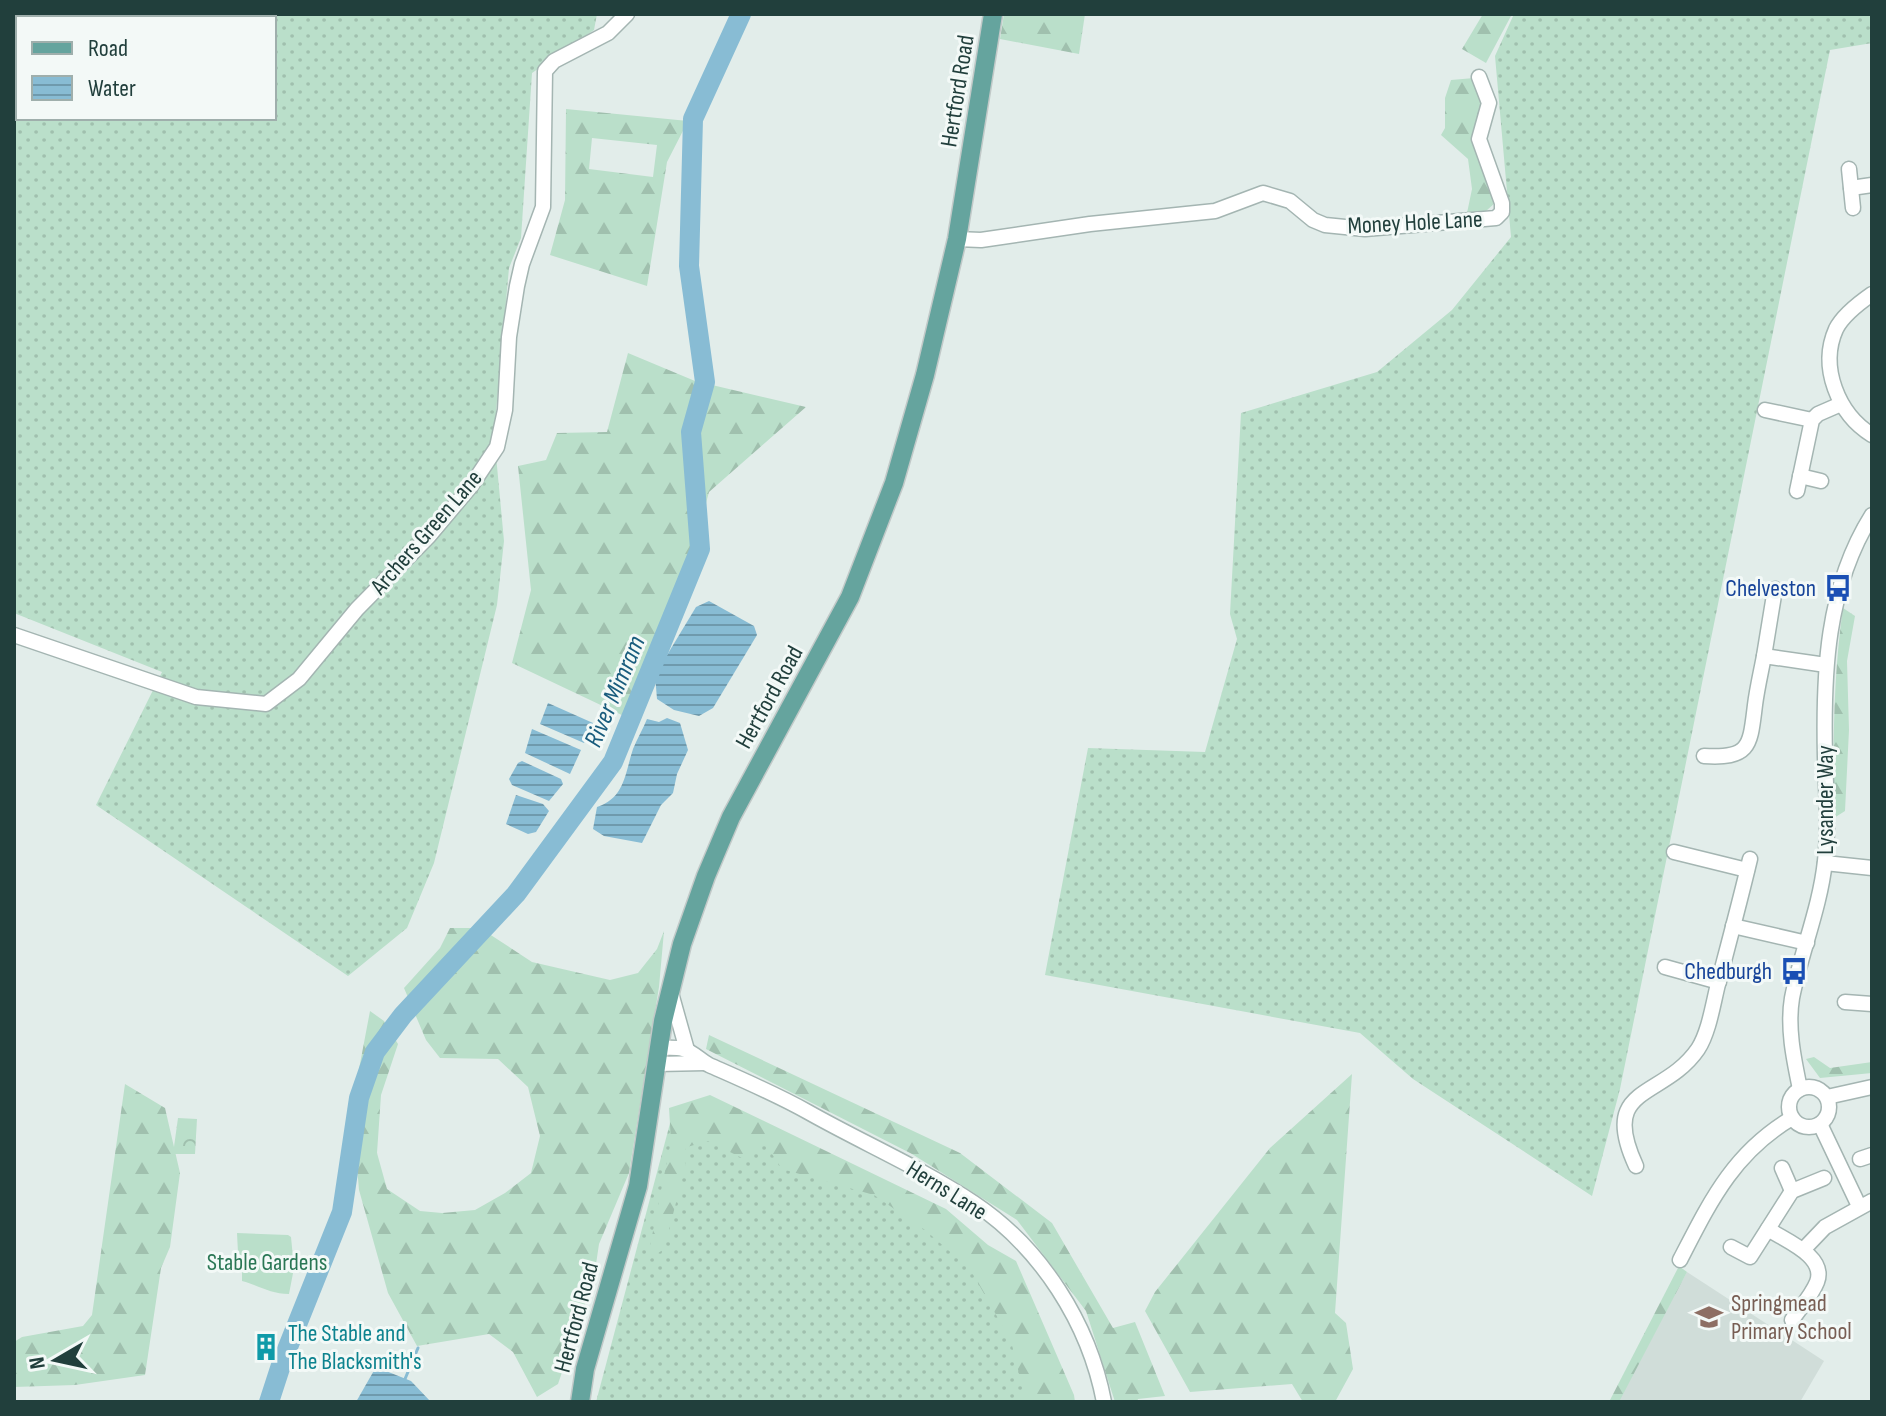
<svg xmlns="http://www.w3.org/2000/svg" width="1886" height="1416" font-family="'Sofia Sans Condensed',sans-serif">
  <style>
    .built { fill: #d0ddd9 }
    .grass { fill: url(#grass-dots); fill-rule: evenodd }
    .forest { fill: url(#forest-firs); fill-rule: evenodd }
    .park { fill: url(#park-crowns) }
    .garden { fill: #badfca }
    .water { fill: url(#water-rules) }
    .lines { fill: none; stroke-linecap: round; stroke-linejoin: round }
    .stream { stroke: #88bcd4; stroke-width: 3 }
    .river { stroke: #88bcd4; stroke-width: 20 }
    .minor-casing { stroke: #a4b5b2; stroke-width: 17 }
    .major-casing { stroke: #c1c9c8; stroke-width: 21 }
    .minor { stroke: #fff; stroke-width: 14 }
    .major { stroke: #65a49e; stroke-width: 18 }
    .labels { text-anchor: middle; stroke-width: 6; stroke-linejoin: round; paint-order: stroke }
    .street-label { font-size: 24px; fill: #213f3c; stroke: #f3f9f7 }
    .transit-label { font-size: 24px; fill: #164399; stroke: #f3f9f7; text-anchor: end }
    .park-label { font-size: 24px; fill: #2a7755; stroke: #f3f9f7 }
    .education-label { font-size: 24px; fill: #785e54; stroke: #f3f9f7; text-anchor: start }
    .culture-label { font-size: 24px; fill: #0d838f; stroke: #f3f9f7; text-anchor: start }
    .water-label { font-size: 26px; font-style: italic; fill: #195c7d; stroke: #f3f9f7 }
  </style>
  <defs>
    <pattern id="grass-dots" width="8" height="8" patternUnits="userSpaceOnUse" patternTransform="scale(2)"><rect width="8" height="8" fill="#badfca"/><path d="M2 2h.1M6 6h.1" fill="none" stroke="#a0c0ae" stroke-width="1.8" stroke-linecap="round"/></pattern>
    <pattern id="forest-firs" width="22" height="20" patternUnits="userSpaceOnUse" patternTransform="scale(2)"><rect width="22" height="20" fill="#badfca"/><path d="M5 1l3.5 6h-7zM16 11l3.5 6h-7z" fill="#a0c0ae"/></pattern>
    <pattern id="park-crowns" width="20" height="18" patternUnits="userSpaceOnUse" patternTransform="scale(2)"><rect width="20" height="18" fill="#badfca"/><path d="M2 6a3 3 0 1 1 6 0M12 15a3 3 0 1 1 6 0" fill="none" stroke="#a0c0ae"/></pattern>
    <pattern id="water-rules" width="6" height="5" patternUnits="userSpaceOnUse" patternTransform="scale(2)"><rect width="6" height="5" fill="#88bcd4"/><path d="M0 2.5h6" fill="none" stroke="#6f9aad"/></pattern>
  </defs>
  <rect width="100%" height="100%" fill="#e2edea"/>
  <polygon class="built" points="1687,1272 1824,1361 1800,1402 1614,1402"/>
  <g class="grass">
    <path d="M14,14H597L594,30L532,73L521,238L509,268L494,434L504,541L497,605L434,863L407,928L348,976L96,805L162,672L14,613ZM18,18H274V118H18Z"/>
    <polygon points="1514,14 1872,14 1872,43 1830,50 1620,1089 1592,1196 1413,1079 1360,1033 1045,975 1088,748 1205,752 1237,639 1230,614 1241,413 1377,372 1452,310 1511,237 1495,56"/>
    <polygon points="673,1112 792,1136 958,1221 1048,1402 596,1402"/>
  </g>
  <g class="forest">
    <polygon points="1004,14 1085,14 1079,54 1000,39"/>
    <polygon points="1483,14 1512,14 1486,63 1462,49"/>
    <polygon points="1474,78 1482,102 1472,139 1495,203 1486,211 1467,213 1472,189 1468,159 1441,135 1445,128 1445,98 1451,80"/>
    <path d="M566,109L688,121L667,162L647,286L550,255L565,200ZM592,138L657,145L653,177L589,169Z"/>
    <polygon points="628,353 695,381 806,407 709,492 687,573 626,717 512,663 531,590 518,466 546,460 557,433 607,432"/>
    <path d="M1843,608L1855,616L1847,661L1849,730L1845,811L1834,818C1833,747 1833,678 1843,608Z"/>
    <polygon points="450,928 480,928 532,962 610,980 638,973 657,949 664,931 659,987 629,1173 599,1244 594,1278 558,1384 537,1397 513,1352 489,1334 417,1346 388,1293 359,1190 352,1106 370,1011 384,1021 398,1044 381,1095 377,1153 387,1189 420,1211 442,1213 475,1210 505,1193 531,1173 540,1136 528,1087 498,1059 440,1058 426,1040 404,988 440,948"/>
    <polygon points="709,1035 960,1153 1052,1223 1113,1328 1135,1322 1165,1396 1138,1399 1137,1402 1115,1402 1086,1311 1017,1220 912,1154 706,1049"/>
    <polygon points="1814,1057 1830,1068 1872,1062 1872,1073 1820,1078 1806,1059"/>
    <polygon points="1352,1074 1335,1313 1346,1323 1353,1369 1335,1402 1303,1402 1292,1384 1190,1392 1145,1311 1155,1292 1270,1148"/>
    <polygon points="125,1084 165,1108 180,1173 170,1247 161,1268 145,1375 75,1385 14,1387 14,1342 22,1337 83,1326 92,1315"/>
    <polygon points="710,1095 946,1209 988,1245 1016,1261 1074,1395 1075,1402 1026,1402 1011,1341 970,1269 925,1230 874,1195 782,1169 764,1142 746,1160 708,1141 687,1147 681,1156 686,1164 664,1249 647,1261 671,1141 669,1108"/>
    <polygon points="1679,1266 1687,1272 1619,1402 1609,1402"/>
  </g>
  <polygon class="park" points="178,1118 197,1119 195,1154 173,1154"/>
  <path class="garden" d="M237,1233L288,1235L291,1237L294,1268L289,1294C271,1294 260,1286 242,1281V1256L238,1253Z"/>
  <g class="water">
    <polygon points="709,601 754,626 757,635 713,708 699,716 674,710 657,699 655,675 696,607"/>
    <polygon points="548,703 593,723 584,743 540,724"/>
    <path d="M667,718L680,723L688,750L677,774L673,793L661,805L642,843L604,836L593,829L597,807C625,798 625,773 633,749C637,739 643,729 647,719L659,722Z"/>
    <polygon points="532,729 581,750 570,774 525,753"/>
    <polygon points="522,761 561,779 563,784 549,801 512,785 509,779 518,763"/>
    <polygon points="516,795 543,804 549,811 536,832 528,834 506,824"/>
    <polygon points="376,1367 411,1381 431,1402 356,1402"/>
  </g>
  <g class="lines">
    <polyline class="stream" points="405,1379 418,1348"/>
    <polyline class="river" points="269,1402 282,1362 342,1212 359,1098 375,1052 403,1015 516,894 613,762 700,549 691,432 705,382 689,266 693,119 741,14"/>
    <g class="minor-casing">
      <g id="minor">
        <polyline points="1849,169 1853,208"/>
        <polyline points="1851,188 1872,185"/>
        <polyline points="957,239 981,240 1090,224 1215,211 1263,193 1290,201 1313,220 1325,225 1365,229 1496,218 1502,212 1502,203 1479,139 1489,103 1479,77"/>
        <path d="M1872,294C1859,303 1843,315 1836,329C1819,367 1838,414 1872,435"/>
        <polyline points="1765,410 1812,420"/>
        <polyline points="1800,476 1821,481"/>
        <polyline points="1797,491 1812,420 1818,414 1841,404"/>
        <polyline points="14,635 196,697 266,704 299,679 357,609 429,536 471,486 497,447 505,410 509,337 517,286 522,264 543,207 545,71 554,61 608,33 627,14"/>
        <polyline points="1764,656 1775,589"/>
        <path d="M1704,756C1751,759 1750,745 1755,705C1757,689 1761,672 1764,656L1826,665"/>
        <polyline points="1674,852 1747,870"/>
        <polyline points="1825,863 1872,868"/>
        <polyline points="1733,926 1807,943"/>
        <polyline points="1665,967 1719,982"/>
        <polyline points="671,993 687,1050"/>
        <polyline points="1845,1002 1872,1004"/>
        <path d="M659,1048C667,1048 676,1047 683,1049C693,1052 700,1060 709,1065C743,1080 776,1094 808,1112C863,1143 921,1168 974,1203C1041,1248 1089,1323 1104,1402"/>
        <polyline points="657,1064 705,1063"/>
        <circle cx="1809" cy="1107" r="20"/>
        <path d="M1800,1089C1794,1060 1787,1028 1792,998C1801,952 1820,908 1825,861C1829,827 1826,792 1825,757C1823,674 1826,588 1872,515"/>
        <polyline points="1827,1097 1872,1087"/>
        <polyline points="1820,1124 1859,1206"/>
        <polyline points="1860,1159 1872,1155"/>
        <path d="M1636,1166C1598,1084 1663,1100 1698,1049C1709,1032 1713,1004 1718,984C1729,942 1740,901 1750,859"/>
        <polyline points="1782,1168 1792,1191"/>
        <path d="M1768,1229C1784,1240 1827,1256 1817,1282C1812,1295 1800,1308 1792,1320"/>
        <polyline points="1731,1247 1750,1257 1792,1191 1824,1178"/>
        <polyline points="1803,1250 1825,1227 1872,1201"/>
        <path d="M1680,1260C1710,1202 1733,1153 1792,1118"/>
      </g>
    </g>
    <g class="major-casing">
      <polyline id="major" points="580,1402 585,1369 638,1186 663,1021 682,944 706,876 731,817 850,597 894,483 925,375 957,239 993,14"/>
    </g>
    <use href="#minor" class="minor"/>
    <use href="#major" class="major"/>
  </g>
  <defs>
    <g id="bus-bare" transform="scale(2.16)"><path d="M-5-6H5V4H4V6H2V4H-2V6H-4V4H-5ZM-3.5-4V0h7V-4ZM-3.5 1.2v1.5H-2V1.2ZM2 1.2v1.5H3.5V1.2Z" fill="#1a4fb4" stroke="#f3f9f7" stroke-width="2.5" paint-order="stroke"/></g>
    <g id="school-bare" transform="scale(2.16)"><path d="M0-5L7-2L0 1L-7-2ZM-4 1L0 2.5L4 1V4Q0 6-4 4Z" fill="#8d6e63" stroke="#f3f9f7" stroke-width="2.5" paint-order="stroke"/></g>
    <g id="building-bare" transform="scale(2.16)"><path d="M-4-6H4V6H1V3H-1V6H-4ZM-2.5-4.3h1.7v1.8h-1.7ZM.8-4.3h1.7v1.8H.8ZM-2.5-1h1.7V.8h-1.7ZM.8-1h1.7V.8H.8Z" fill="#0f9aa8" stroke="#f3f9f7" stroke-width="2.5" paint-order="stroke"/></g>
  </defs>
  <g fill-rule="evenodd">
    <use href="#bus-bare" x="1838" y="588"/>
    <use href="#bus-bare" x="1794" y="971"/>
    <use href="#school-bare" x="1709" y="1317"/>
    <use href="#building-bare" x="266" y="1347"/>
  </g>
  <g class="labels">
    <g class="street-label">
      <text transform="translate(957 91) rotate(-81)" y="8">Hertford Road</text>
      <text transform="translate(1415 222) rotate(-3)" y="8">Money Hole Lane</text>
      <text transform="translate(426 532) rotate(-49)" y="8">Archers Green Lane</text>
      <text transform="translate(769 697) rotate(-61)" y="8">Hertford Road</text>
      <text transform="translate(1825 800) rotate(-90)" y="8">Lysander Way</text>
      <text transform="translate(947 1190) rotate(32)" y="8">Herns Lane</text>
      <text transform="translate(576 1317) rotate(-75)" y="8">Hertford Road</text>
    </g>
    <g class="transit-label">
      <text x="1816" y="596">Chelveston</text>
      <text x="1772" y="979">Chedburgh</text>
    </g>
    <g class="park-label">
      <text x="267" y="1270">Stable Gardens</text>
    </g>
    <g class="education-label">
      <text x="1731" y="1311">Springmead<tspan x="1731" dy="28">Primary School</tspan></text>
    </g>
    <g class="culture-label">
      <text x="288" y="1341">The Stable and<tspan x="288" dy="28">The Blacksmith's</tspan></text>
    </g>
    <g class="water-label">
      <text transform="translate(614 691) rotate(-67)" y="9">River Mimram</text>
    </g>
  </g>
  <rect width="1886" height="1416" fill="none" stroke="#213f3c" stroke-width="32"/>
  <rect x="16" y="16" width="260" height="104" fill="#f3f9f7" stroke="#9fafac" stroke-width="2"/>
  <rect x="32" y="42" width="40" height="12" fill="#65a49e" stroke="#9fafac" stroke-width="2"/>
  <text x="88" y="56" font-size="24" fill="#213f3c">Road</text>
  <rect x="32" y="76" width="40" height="24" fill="url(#water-rules)" stroke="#9fafac" stroke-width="2"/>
  <text x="88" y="96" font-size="24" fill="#213f3c">Water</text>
  <g transform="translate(56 1360) rotate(261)" stroke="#f3f9f7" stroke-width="6" paint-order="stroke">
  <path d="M0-6L14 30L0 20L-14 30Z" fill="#213f3c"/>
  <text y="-12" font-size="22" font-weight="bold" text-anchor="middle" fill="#213f3c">N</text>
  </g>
</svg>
